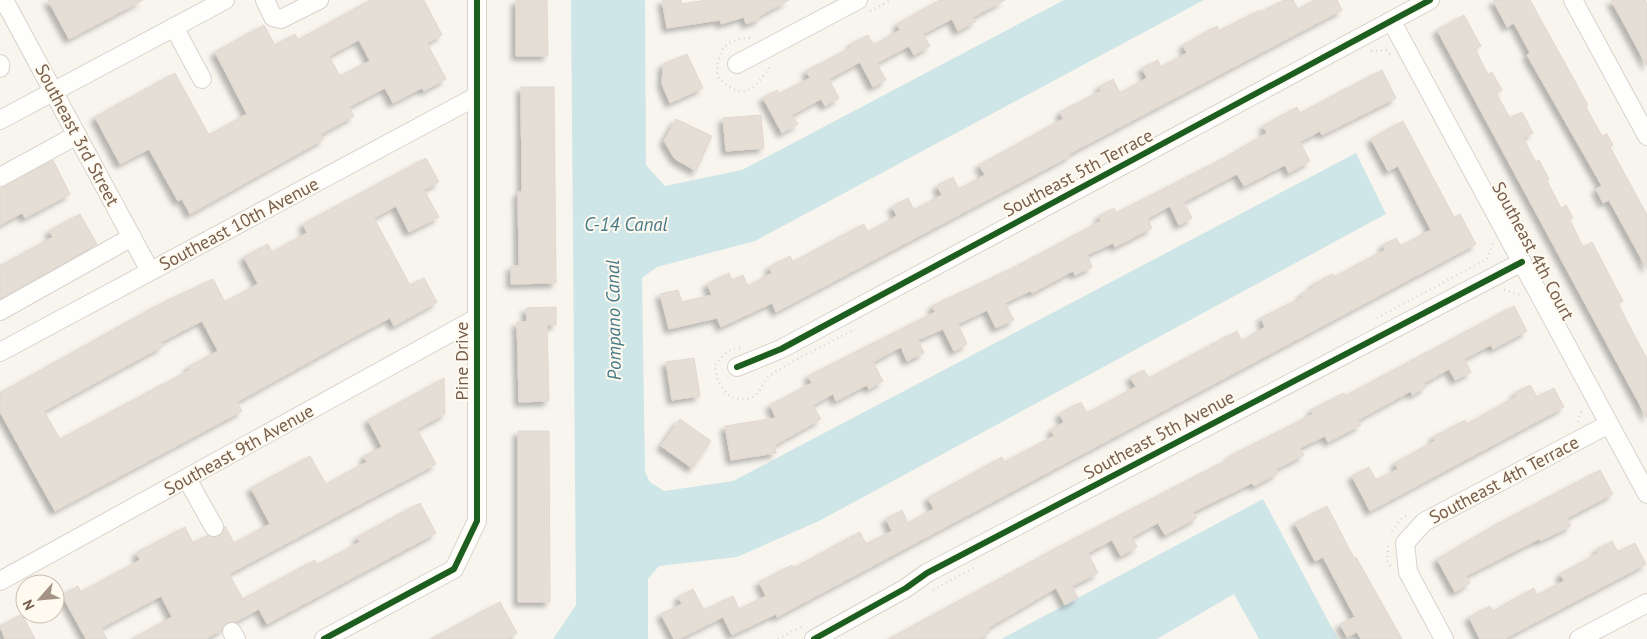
<svg xmlns="http://www.w3.org/2000/svg" width="1647" height="639" font-family="'PT Sans',sans-serif">
  <style>
    .water { fill: #cfe6e8 }
    .building { fill: #e5ded5; stroke: #e1d8d0; fill-rule: evenodd; filter: url(#shadow) }
    .lines { fill: none; stroke-linecap: round; stroke-linejoin: round }
    .minor-casing { stroke: #d8d2cc; stroke-width: 20 }
    .path { stroke: #dad5d0; stroke-width: 2.5; stroke-dasharray: 1 4; stroke-linecap: butt }
    .minor { stroke: #fefefc; stroke-width: 18 }
    .cycleway-casing { stroke: #fffaf0; stroke-width: 9 }
    .cycleway { stroke: #1b5e20; stroke-width: 6 }
    .labels { text-anchor: middle; stroke-width: 4; stroke-linejoin: round; paint-order: stroke }
    .street-label { font-size: 18px; fill: #775e4d; stroke: #fffaf0 }
    .water-label { font-size: 19px; font-style: italic; fill: #477b8a; stroke: #fffaf0 }
  </style>
  <defs>
    <filter id="shadow"><feDropShadow dx="-4.5" dy="4.5" stdDeviation="2.5" flood-color="#0004"/></filter>
  </defs>
  <rect width="100%" height="100%" fill="#f8f5ee"/>
  <g class="water">
    <polygon points="571,0 645,0 646,165 665,186 742,170 1064,0 1204,0 755,241 657,267 642,278 645,472 650,482 664,491 733,481 1356,153 1386,214 819,521 737,557 659,566 648,579 648,639 553,639 576,605"/>
    <polygon points="1263,499 1338,639 1259,639 1234,594 1157,639 1001,639"/>
  </g>
  <g class="building">
    <polygon points="48,0 143,0 69,39"/>
    <path d="M371,0H424L442,35L427,43L446,79L424,91L422,88L393,103L385,88L349,107L354,116L321,134L324,139L190,214L182,199L178,201L149,149L120,164L95,117L175,73L209,135L247,114L215,52L264,25L275,45L295,34L298,40ZM359,40L370,61L340,76L329,56Z"/>
    <polygon points="516,0 547,0 548,56 516,56"/>
    <polygon points="662,0 681,0 681,4 707,0 789,0 759,16 760,19 746,24 744,17 721,24 720,20 667,28"/>
    <polygon points="940,0 1005,0 973,17 976,21 958,31 952,19 923,34 930,46 914,55 909,46 877,63 886,80 873,87 860,62 829,79 839,98 825,106 821,99 792,115 798,124 782,133 763,98 777,90 779,94 810,78 806,71 852,47 851,44 868,35 874,45 900,30 897,24"/>
    <polygon points="1284,0 1293,0 1298,9 1315,0 1337,0 1342,10 1069,154 1070,156 776,312 772,303 721,327 717,318 669,329 660,294 678,290 682,302 712,295 707,284 729,273 732,280 743,275 748,286 772,273 769,267 790,256 793,262 864,224 868,232 897,216 892,207 908,198 914,210 942,195 937,186 953,177 959,189 985,175 979,165 1063,119 1060,112 1101,91 1099,87 1113,79 1120,93 1147,78 1142,68 1158,60 1161,67 1187,53 1183,45 1217,26 1219,31 1260,10 1261,12"/>
    <polygon points="1493,0 1530,0 1588,105 1586,107 1602,136 1607,134 1613,145 1610,147 1647,215 1647,269 1609,200 1603,203 1596,189 1602,186 1527,55 1530,53 1514,23 1507,27"/>
    <polygon points="1611,0 1645,0 1647,5 1647,66"/>
    <polygon points="1464,15 1481,46 1475,49 1488,74 1492,72 1502,90 1496,93 1510,118 1522,112 1533,133 1523,138 1536,162 1539,160 1549,179 1547,181 1561,208 1566,205 1573,218 1570,220 1583,247 1592,242 1623,301 1618,304 1647,359 1647,418 1437,30"/>
    <polygon points="687,54 703,88 670,103 662,84 663,64"/>
    <polygon points="1382,70 1396,98 1322,135 1320,131 1300,142 1310,161 1289,173 1285,165 1244,186 1237,174 1184,202 1192,218 1179,225 1170,206 1147,219 1152,228 1115,247 1113,243 1087,255 1092,267 1075,275 1073,271 1032,293 1030,291 1005,303 1014,320 996,328 987,310 958,324 967,344 954,351 943,329 918,340 924,353 907,361 901,347 873,362 883,381 869,389 867,385 836,401 833,394 813,405 821,419 775,445 776,453 731,460 725,426 776,418 770,405 812,383 808,376 935,312 932,306 1017,266 1101,221 1099,216 1114,208 1116,213 1228,156 1267,133 1263,126 1297,107 1300,113"/>
    <polygon points="521,87 554,87 556,283 511,284 511,266 519,266 518,192 522,192"/>
    <polygon points="761,115 764,148 726,151 723,118"/>
    <polygon points="676,119 712,136 696,171 675,159 664,141"/>
    <polygon points="1403,121 1454,217 1460,214 1476,244 777,617 776,614 732,635 723,617 679,639 674,639 661,614 682,604 678,597 693,589 704,610 733,596 739,609 766,596 759,582 792,565 794,568 860,532 866,544 892,531 886,519 902,510 908,523 934,509 928,498 1002,457 1004,462 1054,436 1051,430 1064,422 1059,414 1081,402 1087,413 1136,387 1130,377 1144,370 1149,378 1237,331 1242,341 1265,327 1261,318 1303,297 1301,294 1313,288 1312,285 1332,274 1334,277 1385,250 1383,245 1396,238 1401,246 1431,230 1398,166 1388,171 1371,139"/>
    <path d="M426,158L439,182L424,190L439,217L409,232L396,206L374,218L410,285L424,278L437,302L394,326L390,318L354,337L237,402L242,411L55,511L0,412V393L156,306L213,279L225,302L258,284L244,257L268,244L272,252L307,233L303,224ZM202,321L218,351L188,367L190,370L60,439L44,411L163,346L161,342Z"/>
    <polygon points="53,160 70,194 25,218 22,213 0,225 0,189"/>
    <polygon points="80,214 97,244 0,299 0,266 53,237 49,231"/>
    <polygon points="1514,306 1527,331 1493,349 1491,345 1464,359 1471,372 1455,380 1449,369 1424,383 1426,387 1412,395 1411,391 1358,420 1361,425 1328,442 1325,436 1300,448 1304,455 1276,469 1278,473 1254,486 1252,483 1193,512 1197,518 1165,535 1158,523 1132,537 1137,547 1121,556 1112,540 1088,553 1098,573 1072,586 1078,598 1065,605 1056,588 988,628 990,632 978,639 889,639 1062,545 1231,458 1230,456 1313,414 1311,410 1344,393 1345,396"/>
    <polygon points="556,307 556,325 547,325 549,401 519,402 517,322 527,322 526,308"/>
    <polygon points="694,358 700,396 672,400 666,362"/>
    <polygon points="444,378 445,414 417,429 436,464 229,574 243,599 315,560 317,565 360,542 357,537 420,503 436,533 267,624 259,609 235,622 227,623 222,630 205,639 132,639 172,617 161,596 101,628 107,639 86,639 62,595 78,586 81,592 140,560 136,553 185,527 193,543 208,535 219,536 225,526 234,543 270,524 251,488 310,456 326,484 367,462 364,456 382,447 368,420"/>
    <polygon points="1530,385 1537,397 1554,388 1564,407 1370,511 1352,476 1369,467 1376,480 1398,469 1395,463 1435,441 1433,437 1465,420 1467,424 1517,396 1515,393"/>
    <polygon points="680,419 711,441 692,468 661,446"/>
    <polygon points="518,431 549,431 550,602 518,602"/>
    <polygon points="1600,470 1613,494 1567,518 1571,526 1540,541 1539,539 1466,576 1470,583 1455,592 1437,559 1499,523"/>
    <polygon points="1327,506 1354,558 1356,557 1402,639 1361,639 1357,632 1347,637 1340,624 1355,617 1323,557 1315,561 1295,523"/>
    <polygon points="1612,541 1618,552 1635,543 1646,564 1504,639 1480,639 1469,617 1490,606 1493,611 1534,588 1537,595 1564,581 1560,574 1598,553 1596,550"/>
    <polygon points="500,602 517,633 506,639 431,639"/>
    <polygon points="22,614 35,639 5,639 0,626"/>
  </g>
  <g class="lines">
    <g class="minor-casing">
      <g id="minor">
        <polyline points="4,0 150,271"/>
        <polyline points="265,0 273,17 281,19 319,0"/>
        <polyline points="1573,0 1647,136"/>
        <polyline points="1392,22 1647,494"/>
        <polyline points="174,27 202,79"/>
        <polyline points="0,64 0,68"/>
        <polyline points="737,64 858,0"/>
        <polyline points="0,120 225,0"/>
        <polyline points="0,177 77,135"/>
        <polyline points="0,311 132,237"/>
        <polyline points="0,352 477,96"/>
        <polyline points="737,367 781,349 1430,0"/>
        <polyline points="187,479 214,527"/>
        <polyline points="0,581 477,318"/>
        <polyline points="232,632 236,639"/>
        <polyline points="324,639 454,569 477,521 477,0"/>
        <polyline points="814,639 906,588 927,573 1522,262"/>
        <polyline points="1444,639 1408,572 1405,543 1424,522 1609,424"/>
        <polyline points="1579,639 1647,603"/>
      </g>
    </g>
    <g class="path">
      <polyline points="870,11 891,0"/>
      <path d="M750,38C724,39 717,51 717,76C742,103 754,91 771,65"/>
      <polyline points="1371,51 1386,50 1390,55"/>
      <polyline points="1504,290 1521,295"/>
      <polyline points="1377,318 1487,259 1493,244"/>
      <path d="M740,348C729,348 721,357 715,365C716,383 726,402 747,399C762,396 761,381 771,375C797,357 828,344 855,329"/>
      <polyline points="1578,422 1582,408"/>
      <polyline points="1392,531 1401,519 1407,515"/>
      <polyline points="1388,546 1387,560 1391,567"/>
      <polyline points="933,590 974,568"/>
      <polyline points="778,639 803,626"/>
    </g>
    <use href="#minor" class="minor"/>
    <g class="cycleway-casing">
      <g id="cycleway">
        <polyline points="737,367 781,349 1430,0"/>
        <polyline points="324,639 454,569 477,521 477,0"/>
        <polyline points="814,639 906,588 927,573 1522,262"/>
      </g>
    </g>
    <use href="#cycleway" class="cycleway"/>
  </g>
  <g class="labels">
    <g class="street-label">
      <text transform="translate(77 135) rotate(62)" y="6">Southeast 3rd Street</text>
      <text transform="translate(1078 173) rotate(-28)" y="6">Southeast 5th Terrace</text>
      <text transform="translate(239 224) rotate(-28)" y="6">Southeast 10th Avenue</text>
      <text transform="translate(1533 251) rotate(62)" y="6">Southeast 4th Court</text>
      <text transform="translate(462 361) rotate(-90)" y="6">Pine Drive</text>
      <text transform="translate(1159 435) rotate(-28)" y="6">Southeast 5th Avenue</text>
      <text transform="translate(239 450) rotate(-29)" y="6">Southeast 9th Avenue</text>
      <text transform="translate(1504 480) rotate(-28)" y="6">Southeast 4th Terrace</text>
    </g>
    <g class="water-label">
      <text x="626" y="231">C-14 Canal</text>
      <text transform="translate(613 320) rotate(-91)" y="7">Pompano Canal</text>
    </g>
  </g>
  <g transform="translate(40 599) rotate(243)"><circle r="24" fill="#fffaf0" stroke="#c9bcaf"/>
  <path d="M0-4L9 19L0 12L-9 19Z" fill="#a49385"/>
  <text y="-8" font-size="14" font-weight="bold" text-anchor="middle" fill="#775e4d">N</text>
  </g>
</svg>
